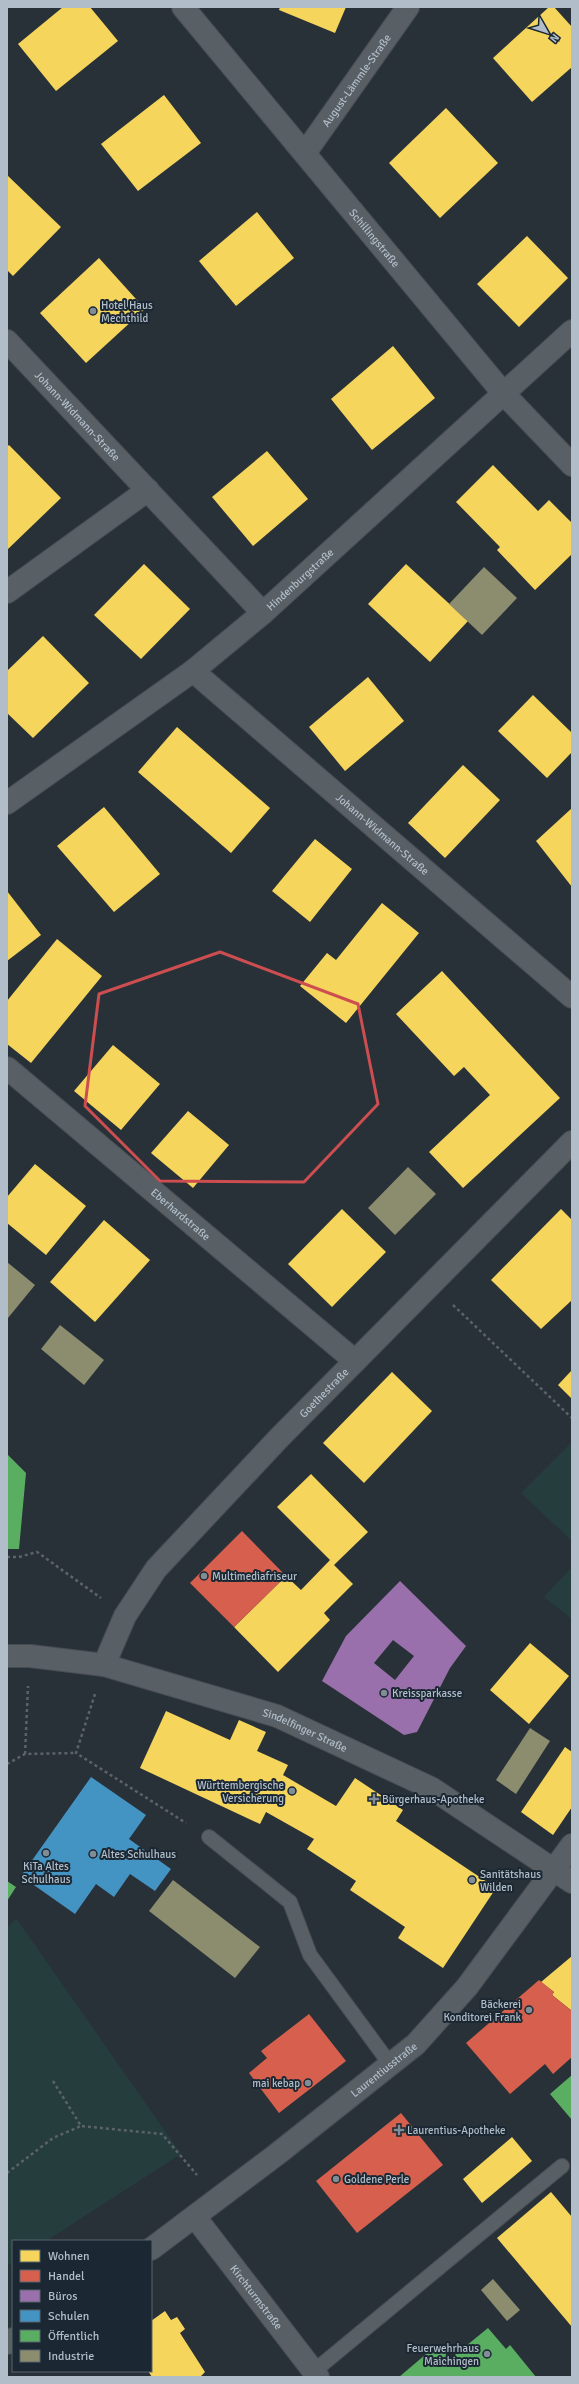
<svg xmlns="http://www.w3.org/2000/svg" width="579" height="2384" font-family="Signika,sans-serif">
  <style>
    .green { fill: #253d3d }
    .homes { fill: #f6d55c }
    .shops { fill: #d6604d }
    .offices { fill: #9970ab; fill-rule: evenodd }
    .schools { fill: #4393c3 }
    .public { fill: #5aae61 }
    .industry { fill: #8c8c6e }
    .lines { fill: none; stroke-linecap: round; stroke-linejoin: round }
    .lane-casing { stroke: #474d52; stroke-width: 16 }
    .street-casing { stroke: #474d52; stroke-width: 24 }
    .path { stroke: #5c6368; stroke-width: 2.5; stroke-dasharray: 3 3; stroke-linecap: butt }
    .lane { stroke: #585f65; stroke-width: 14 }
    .street { stroke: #585f65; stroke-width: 22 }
    .marked { fill: none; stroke: #cd4e50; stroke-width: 3; stroke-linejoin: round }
    .poi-dot { fill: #818d96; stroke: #1b2833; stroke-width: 1.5 }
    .labels { text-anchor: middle; stroke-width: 4; stroke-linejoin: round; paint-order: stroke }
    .street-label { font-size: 11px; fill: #b1bec9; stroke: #1b2833 }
    .poi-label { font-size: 11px; fill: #b1bec9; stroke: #1b2833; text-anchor: start }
  </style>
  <rect width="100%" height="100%" fill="#283138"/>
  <g class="green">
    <polygon points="572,1442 572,1541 521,1493"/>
    <polygon points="572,1567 572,1619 544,1597"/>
    <polygon points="16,1918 181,2154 46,2241 13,2241 13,2262 7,2266 7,1929"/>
  </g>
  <g class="homes">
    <polygon points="63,7 90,7 118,41 56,91 18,44"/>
    <polygon points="280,7 346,7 335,33 279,10"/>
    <polygon points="549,7 554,7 572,27 572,67 532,102 493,58"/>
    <polygon points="164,95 201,143 138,191 101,144"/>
    <polygon points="446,108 498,163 440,218 389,163"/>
    <polygon points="7,175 61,227 13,276 7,270"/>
    <polygon points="257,212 294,258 236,306 199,261"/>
    <polygon points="527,236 568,278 519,327 477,284"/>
    <polygon points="99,258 145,309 86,363 40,313"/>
    <polygon points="393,346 435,398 372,450 331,399"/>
    <polygon points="9,445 61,498 7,550 7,447"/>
    <polygon points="267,451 308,499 253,546 212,497"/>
    <polygon points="493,465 538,511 549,500 572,523 572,554 535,590 497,550 500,547 456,502"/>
    <polygon points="144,564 190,609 141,659 94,615"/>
    <polygon points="406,564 468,621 430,662 368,604"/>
    <polygon points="43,636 89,683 33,738 7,713 7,671"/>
    <polygon points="368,677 404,721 345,771 309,727"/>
    <polygon points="533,695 572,733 572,752 547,778 498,731"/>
    <polygon points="177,727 270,808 231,853 138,772"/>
    <polygon points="463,765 500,800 445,858 408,823"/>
    <polygon points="104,807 160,874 114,912 57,846"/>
    <polygon points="572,808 572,887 536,841"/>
    <polygon points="315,839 352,869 310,922 272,891"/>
    <polygon points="7,891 41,935 7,961"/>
    <polygon points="382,903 419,933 346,1023 300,986 327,953 336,960"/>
    <polygon points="57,939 102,976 31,1063 7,1044 7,1001"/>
    <polygon points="442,971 560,1098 463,1188 429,1152 490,1095 464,1067 454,1076 396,1014"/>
    <polygon points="113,1045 160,1084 121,1130 74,1091"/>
    <polygon points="188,1111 229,1145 193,1188 151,1153"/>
    <polygon points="35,1164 86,1206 46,1255 7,1223 7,1197"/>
    <polygon points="342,1209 386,1252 332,1307 288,1264"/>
    <polygon points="561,1209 572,1220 572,1300 541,1329 491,1280"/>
    <polygon points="104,1220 150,1260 95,1322 50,1282"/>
    <polygon points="572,1370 572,1399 558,1385"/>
    <polygon points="392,1372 432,1411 364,1483 323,1443"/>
    <polygon points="311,1474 368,1532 334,1565 353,1584 324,1613 330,1620 278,1672 234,1627 286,1576 301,1590 330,1560 277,1507"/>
    <polygon points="530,1643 569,1676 529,1724 490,1690"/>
    <polygon points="166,1711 230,1740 239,1720 266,1732 257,1751 288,1765 283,1775 336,1806 355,1778 403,1810 396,1821 496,1888 443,1968 398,1938 405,1927 350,1890 356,1881 307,1849 314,1839 266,1812 260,1824 140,1768"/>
    <polygon points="565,1747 572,1752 572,1807 553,1835 521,1812"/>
    <polygon points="572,1956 572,2011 552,1995 554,1992 541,1982"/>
    <polygon points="512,2137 532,2161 482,2203 463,2179"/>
    <polygon points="551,2192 572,2217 572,2327 497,2238"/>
    <polygon points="165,2311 171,2320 177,2317 185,2329 180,2333 205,2372 200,2377 152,2377 148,2371 151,2371 151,2321"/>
  </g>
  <g class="shops">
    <polygon points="242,1531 286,1576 234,1627 190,1583"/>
    <polygon points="539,1980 554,1992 552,1995 572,2011 572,2057 553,2074 545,2064 510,2094 466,2043"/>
    <polygon points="309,2014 346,2061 279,2113 249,2073 267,2058 261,2051"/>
    <polygon points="401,2113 443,2165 357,2233 316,2181"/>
  </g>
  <path class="offices" d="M400,1581L466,1646L450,1668L417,1732L404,1735L322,1681L346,1636ZM393,1640L414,1656L395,1680L374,1663Z"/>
  <polygon class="schools" points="91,1777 146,1815 129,1839 171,1869 155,1891 130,1874 114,1897 96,1884 75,1914 21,1876"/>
  <g class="public">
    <polygon points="7,1454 26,1473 19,1549 7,1549"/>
    <polygon points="7,1881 16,1887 7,1901"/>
    <polygon points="572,2075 572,2120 550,2094"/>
    <polygon points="488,2328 506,2349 510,2345 536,2377 399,2377 438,2344 450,2359"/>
  </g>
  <g class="industry">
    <polygon points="484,567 517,598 482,635 449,604"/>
    <polygon points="408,1167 436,1194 395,1235 368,1208"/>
    <polygon points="7,1262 35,1285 8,1318 7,1317"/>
    <polygon points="60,1325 104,1360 84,1385 41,1349"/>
    <polygon points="530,1728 550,1741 516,1794 496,1780"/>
    <polygon points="173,1880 260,1947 235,1978 149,1911"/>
    <polygon points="493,2279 520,2310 507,2321 481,2290"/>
  </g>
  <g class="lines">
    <g class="lane-casing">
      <g id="lane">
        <polyline points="209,1837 290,1902 310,1955 390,2064"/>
        <polyline points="313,2372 562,2166"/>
      </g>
    </g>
    <g class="street-casing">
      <g id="street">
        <path id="s1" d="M183,7L504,394L572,465"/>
        <path id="s2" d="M305,153L408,7"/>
        <path id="s3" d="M7,341L263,613"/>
        <polyline points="7,592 148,490"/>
        <path id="s4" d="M193,671L572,997"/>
        <path id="s5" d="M7,803L193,671L263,613L572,331"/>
        <path id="s6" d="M7,1068L355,1361"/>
        <path id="s7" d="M7,1656H30L104,1665L277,1716L431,1788L572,1882"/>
        <path id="s8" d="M104,1665L125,1616L156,1569L279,1438L572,1142"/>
        <path id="s9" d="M195,2217L318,2377"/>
        <path id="s10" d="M151,2249L276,2155L416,2044L467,1987L572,1845"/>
        <polyline points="7,2343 13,2339"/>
      </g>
    </g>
    <g class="path">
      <polyline points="453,1305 572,1418"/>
      <polyline points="7,1557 19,1557 37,1552 101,1598"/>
      <polyline points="95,1694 76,1753 186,1823"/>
      <polyline points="25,1754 28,1686"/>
      <polyline points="7,1764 25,1754 76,1753"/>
      <polyline points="53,2081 81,2126 162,2134 197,2175"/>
      <polyline points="7,2173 53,2138 81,2126"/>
    </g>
    <use href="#lane" class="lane"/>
    <use href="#street" class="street"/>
  </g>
  <path class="marked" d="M220,952L358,1004L378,1104L304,1182L160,1181L85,1106L99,994Z"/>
  <g class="poi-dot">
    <circle cx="93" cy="311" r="4"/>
    <circle cx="204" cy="1576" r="4"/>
    <circle cx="384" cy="1693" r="4"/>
    <circle cx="292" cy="1791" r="4"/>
    <path d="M372 1793h4v4h4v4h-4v4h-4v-4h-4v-4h4z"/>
    <circle cx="46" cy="1853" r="4"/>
    <circle cx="93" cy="1854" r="4"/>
    <circle cx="472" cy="1880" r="4"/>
    <circle cx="529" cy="2010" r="4"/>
    <circle cx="308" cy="2083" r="4"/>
    <path d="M397 2124h4v4h4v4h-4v4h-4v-4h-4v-4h4z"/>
    <circle cx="336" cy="2179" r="4"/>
    <circle cx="487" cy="2354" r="4"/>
  </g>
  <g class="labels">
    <g class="street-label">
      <text dy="4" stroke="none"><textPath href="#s2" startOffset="89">August-Lämmle-Straße</textPath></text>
      <text dy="4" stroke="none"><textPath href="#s1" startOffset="300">Schillingstraße</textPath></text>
      <text dy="4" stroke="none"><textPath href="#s3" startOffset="103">Johann-Widmann-Straße</textPath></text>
      <text dy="4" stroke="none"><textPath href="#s5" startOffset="369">Hindenburgstraße</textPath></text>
      <text dy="4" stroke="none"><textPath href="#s4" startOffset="250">Johann-Widmann-Straße</textPath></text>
      <text dy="4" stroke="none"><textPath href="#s6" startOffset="227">Eberhardstraße</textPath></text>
      <text dy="4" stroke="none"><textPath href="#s8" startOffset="353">Goethestraße</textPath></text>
      <text dy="4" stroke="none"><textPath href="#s7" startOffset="309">Sindelfinger Straße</textPath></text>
      <text dy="4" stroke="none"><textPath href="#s10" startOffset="294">Laurentiusstraße</textPath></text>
      <text dy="4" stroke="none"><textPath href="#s9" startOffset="101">Kirchturmstraße</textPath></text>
    </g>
    <g class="poi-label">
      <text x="101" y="309">Hotel Haus<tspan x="101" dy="13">Mechthild</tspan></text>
      <text x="212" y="1580">Multimediafriseur</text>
      <text x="392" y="1697">Kreissparkasse</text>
      <text x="284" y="1789" text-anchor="end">Württembergische<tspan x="284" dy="13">Versicherung</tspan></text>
      <text x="382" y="1803">Bürgerhaus-Apotheke</text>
      <text x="101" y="1858">Altes Schulhaus</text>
      <text x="46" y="1870" text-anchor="middle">KiTa Altes<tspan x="46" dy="13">Schulhaus</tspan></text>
      <text x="480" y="1878">Sanitätshaus<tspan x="480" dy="13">Wilden</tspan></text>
      <text x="521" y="2008" text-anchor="end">Bäckerei<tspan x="521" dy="13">Konditorei Frank</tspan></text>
      <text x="300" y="2087" text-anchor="end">mai kebap</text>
      <text x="407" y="2134">Laurentius-Apotheke</text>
      <text x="344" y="2183">Goldene Perle</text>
      <text x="479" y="2352" text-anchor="end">Feuerwehrhaus<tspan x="479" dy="13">Maichingen</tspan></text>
    </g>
  </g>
  <rect width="579" height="2384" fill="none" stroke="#b1bec9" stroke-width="16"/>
  <rect x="12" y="2240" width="140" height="132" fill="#1b2833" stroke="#57646f"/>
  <rect x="20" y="2250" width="20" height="12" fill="#f6d55c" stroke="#57646f"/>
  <text x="48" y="2260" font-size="12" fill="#b1bec9">Wohnen</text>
  <rect x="20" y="2270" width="20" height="12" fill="#d6604d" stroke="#57646f"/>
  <text x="48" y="2280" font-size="12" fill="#b1bec9">Handel</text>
  <rect x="20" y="2290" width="20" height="12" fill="#9970ab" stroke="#57646f"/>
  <text x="48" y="2300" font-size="12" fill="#b1bec9">Büros</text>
  <rect x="20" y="2310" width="20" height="12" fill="#4393c3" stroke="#57646f"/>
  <text x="48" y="2320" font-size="12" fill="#b1bec9">Schulen</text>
  <rect x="20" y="2330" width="20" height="12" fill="#5aae61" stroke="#57646f"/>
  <text x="48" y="2340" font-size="12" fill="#b1bec9">Öffentlich</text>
  <rect x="20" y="2350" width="20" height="12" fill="#8c8c6e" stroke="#57646f"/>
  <text x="48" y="2360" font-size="12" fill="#b1bec9">Industrie</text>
  <g transform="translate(547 32) rotate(129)" stroke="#1b2833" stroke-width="3" paint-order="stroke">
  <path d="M0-3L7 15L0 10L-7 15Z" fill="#b1bec9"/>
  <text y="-6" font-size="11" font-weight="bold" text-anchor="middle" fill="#b1bec9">N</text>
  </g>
</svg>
